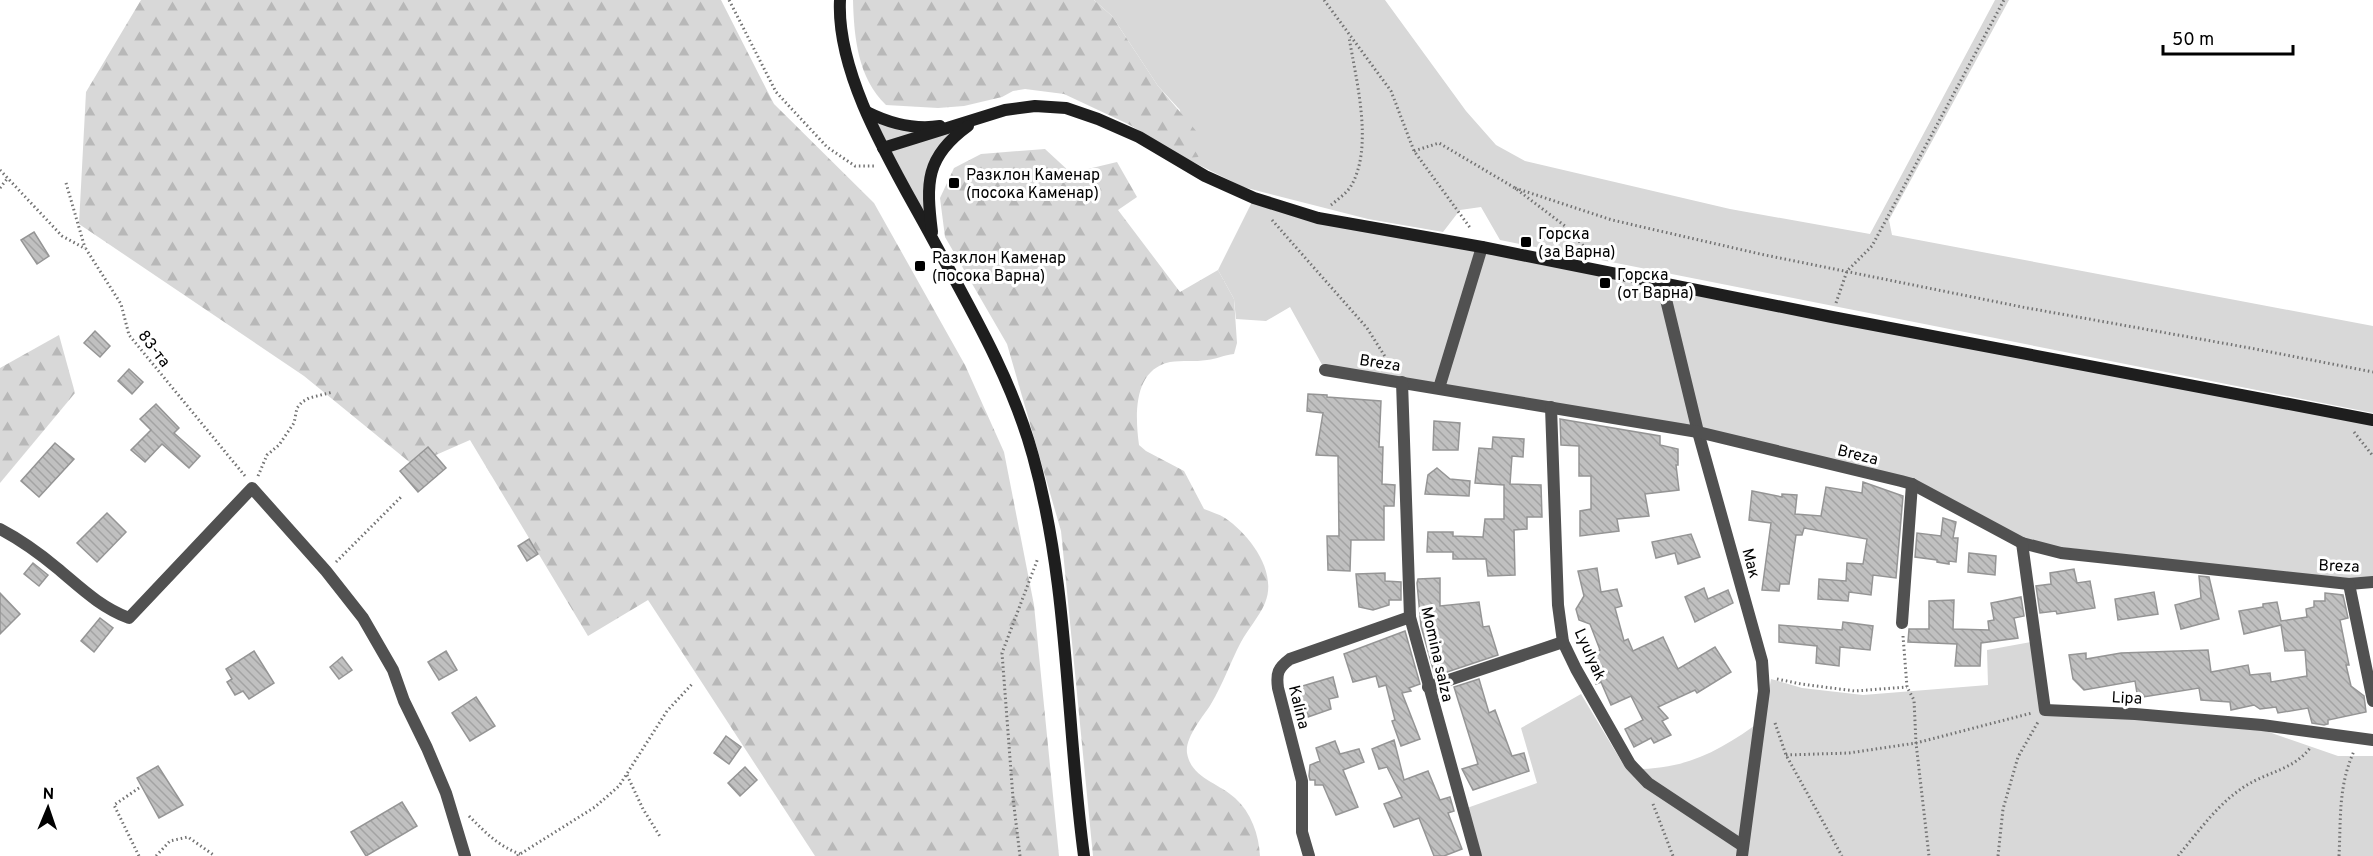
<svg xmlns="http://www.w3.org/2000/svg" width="2373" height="856" font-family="Overpass,sans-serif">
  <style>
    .grass { fill: #d8d8d8 }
    .forest { fill: url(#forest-firs) }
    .building { fill: url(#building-back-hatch); stroke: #959595; stroke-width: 1.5 }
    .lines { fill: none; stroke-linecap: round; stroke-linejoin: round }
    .path { stroke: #737373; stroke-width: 3; stroke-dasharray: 1.5 3; stroke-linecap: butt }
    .street { stroke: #515151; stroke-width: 12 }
    .secondary { stroke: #1e1e1e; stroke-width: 12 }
    .poi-dot { fill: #000; stroke: #fff; stroke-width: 2 }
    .labels { text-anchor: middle; stroke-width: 6; stroke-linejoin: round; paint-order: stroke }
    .poi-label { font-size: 16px; fill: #000; stroke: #fff; text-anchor: start }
    .street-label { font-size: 16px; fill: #000; stroke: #fff }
  </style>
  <defs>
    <pattern id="forest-firs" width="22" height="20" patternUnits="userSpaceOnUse" patternTransform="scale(1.5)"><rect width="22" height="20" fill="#d8d8d8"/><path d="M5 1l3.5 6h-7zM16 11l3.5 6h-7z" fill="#b8b8b8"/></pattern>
    <pattern id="building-back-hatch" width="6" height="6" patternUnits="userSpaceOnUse" patternTransform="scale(1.5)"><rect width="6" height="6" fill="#c0c0c0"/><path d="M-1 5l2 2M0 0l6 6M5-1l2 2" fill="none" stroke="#a3a3a3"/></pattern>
  </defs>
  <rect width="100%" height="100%" fill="#fff"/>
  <g class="grass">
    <polygon points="1094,0 1385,0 1466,111 1496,145 1525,161 1730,209 1870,234 1995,0 2009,0 1889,220 1892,235 2373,326 2373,413 1500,240 1481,207 1460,210 1443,232 1368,219 1243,187 1185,158 1180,110 1158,86 1112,16"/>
    <polygon points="867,112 917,127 977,120 934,166 933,239"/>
    <polygon points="1254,198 1285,208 2373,420 2373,582 2022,543 1901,481 1698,432 1325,370 1290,307 1266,321 1236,319 1234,299 1218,270"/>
    <path d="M2031,642L2041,707L2263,730L2338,756H2373V856H1482L1467,808L1537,783L1521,728L1581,694L1626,769C1685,771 1718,752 1764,719L1771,679L1802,688L1863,695L1988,685L1987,650Z"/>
  </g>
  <g class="forest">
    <polygon points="141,0 721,0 774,104 874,203 965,365 1004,452 1034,605 1059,856 815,856 648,600 588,636 470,440 413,465 304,376 79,224 86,92"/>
    <path d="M853,0H1094L1112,16L1158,86L1203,139L1207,149L1198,157L1185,158L1128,124L1064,94L1025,89L1013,91L1002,97L964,106L938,108L886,105C858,78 854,38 853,0Z"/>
    <path d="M1045,149L1071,173L1117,162L1137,197L1118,210L1180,292L1218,270L1234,299L1237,343L1234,354C1224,355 1217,359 1207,360C1195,362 1182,360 1170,362C1133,370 1135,415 1139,445L1146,451L1184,471L1204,509C1211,512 1219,514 1225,518C1250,535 1278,572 1265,603C1259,617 1248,629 1241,642C1230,663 1223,684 1211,704C1203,717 1185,737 1187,753C1191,778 1219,783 1235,798C1251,812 1259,835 1260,856H1093L1061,531L1007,344L945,237L940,198L954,168L981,154Z"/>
    <polygon points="59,335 75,393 0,483 0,368"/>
  </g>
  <g class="building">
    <polygon points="34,232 49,256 37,264 21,240"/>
    <polygon points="95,331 110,346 100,357 84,343"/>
    <polygon points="129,369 143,382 132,394 118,381"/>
    <polygon points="1308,394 1327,395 1327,397 1381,401 1379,447 1383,447 1382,484 1395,485 1394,506 1384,506 1384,540 1351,540 1350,571 1328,570 1327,536 1339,536 1338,456 1316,455 1323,413 1307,411"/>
    <polygon points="156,404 179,428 174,433 200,456 189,468 162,444 145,462 131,450 151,430 140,419"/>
    <polygon points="1560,419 1660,436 1660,445 1678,449 1678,465 1676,465 1679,490 1645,494 1649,516 1617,519 1619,531 1580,536 1580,511 1591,509 1591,476 1579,476 1579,446 1561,445"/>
    <polygon points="1434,421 1460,423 1458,450 1433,450"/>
    <polygon points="1493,437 1524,439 1523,457 1512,456 1510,484 1541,485 1542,517 1527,517 1527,529 1514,530 1515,575 1488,576 1486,559 1453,559 1453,552 1427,552 1428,532 1453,532 1453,536 1483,537 1485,519 1504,519 1504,485 1475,483 1479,448 1492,449"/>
    <polygon points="55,443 74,459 39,497 21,481"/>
    <polygon points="428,447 446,468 418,492 400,471"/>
    <polygon points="1437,468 1450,479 1470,481 1469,496 1425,494 1428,475"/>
    <polygon points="1863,482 1903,496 1896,578 1873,575 1871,595 1849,592 1848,601 1818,599 1819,579 1846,581 1847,563 1863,564 1867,539 1804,528 1802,535 1796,535 1789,584 1780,584 1779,591 1762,590 1771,523 1749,520 1752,491 1782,497 1782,494 1797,495 1795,514 1821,516 1826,487 1862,493"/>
    <polygon points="107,513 126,532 97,562 77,543"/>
    <polygon points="1943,518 1956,522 1953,538 1958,538 1956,562 1949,561 1949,564 1937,562 1937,560 1915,557 1917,533 1941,536"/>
    <polygon points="1691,534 1700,557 1678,564 1675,553 1656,558 1652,542"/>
    <polygon points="529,539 538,554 527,561 518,546"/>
    <polygon points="1969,553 1996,556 1995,575 1968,572"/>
    <polygon points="33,563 48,575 39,586 24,574"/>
    <polygon points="1597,568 1601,592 1617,589 1622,606 1615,608 1624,641 1628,639 1633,651 1663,637 1678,669 1715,647 1731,672 1697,693 1695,690 1658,707 1668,718 1662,721 1671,735 1654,743 1651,738 1634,747 1625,729 1643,720 1631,696 1611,705 1601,682 1596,684 1590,670 1597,665 1592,653 1600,650 1590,624 1579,620 1576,609 1584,596 1578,571"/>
    <polygon points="2074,569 2077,583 2090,581 2095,608 2057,614 2056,611 2040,613 2036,586 2051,584 2050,573"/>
    <polygon points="1385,573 1385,581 1401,582 1401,600 1389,600 1389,605 1373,610 1359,607 1356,574"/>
    <polygon points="2199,576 2209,577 2219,619 2181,629 2175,605 2201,598"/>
    <polygon points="1440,578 1440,606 1479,602 1483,627 1489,626 1498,655 1435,676 1421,626 1417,583 1418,579"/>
    <polygon points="1704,588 1708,599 1728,590 1733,603 1695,622 1685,597"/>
    <polygon points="2154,592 2158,614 2118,620 2115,599"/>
    <polygon points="0,593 20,614 0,634"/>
    <polygon points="2325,593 2343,595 2348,618 2340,620 2349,665 2346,665 2351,686 2364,696 2366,712 2328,720 2328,724 2324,725 2312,723 2308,708 2278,713 2276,707 2260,709 2254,705 2231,710 2230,702 2201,700 2199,688 2143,697 2137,693 2135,681 2084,690 2073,679 2069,655 2086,653 2086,659 2121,653 2208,650 2211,672 2248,665 2250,675 2270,673 2271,682 2307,676 2305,650 2285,651 2281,625 2244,634 2239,611 2263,607 2263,604 2277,602 2281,621 2307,617 2306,609 2314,607 2314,601 2325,601"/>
    <polygon points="2021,597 2024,616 2014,618 2018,638 1981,643 1980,666 1955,666 1957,644 1908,642 1909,629 1929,629 1929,601 1954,600 1953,629 1989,630 1988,621 1994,620 1991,603"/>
    <polygon points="100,618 113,628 94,652 81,641"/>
    <polygon points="1843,622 1873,626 1870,650 1840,647 1839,666 1816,663 1817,646 1779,642 1779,625 1842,630"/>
    <polygon points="1405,631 1420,684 1409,688 1411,691 1402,693 1420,739 1401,746 1392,721 1395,720 1386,685 1379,687 1376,676 1353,682 1344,654"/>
    <polygon points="254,651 274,683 249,699 243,691 235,695 227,682 232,679 226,669"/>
    <polygon points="446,651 457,670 439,680 428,662"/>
    <polygon points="342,657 352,670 339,679 330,667"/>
    <polygon points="1333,677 1338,697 1329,699 1331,709 1308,717 1299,687"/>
    <polygon points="1479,679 1489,713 1495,710 1512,756 1524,753 1529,771 1473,790 1462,769 1478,764 1454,687"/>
    <polygon points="476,697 495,726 470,741 452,713"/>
    <polygon points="726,736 741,747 729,764 714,753"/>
    <polygon points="1394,740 1404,780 1428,771 1440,800 1450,797 1454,811 1448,813 1462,849 1444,856 1434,856 1419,818 1394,827 1384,804 1402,797 1387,767 1379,769 1372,749"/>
    <polygon points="1335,741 1340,754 1359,749 1364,762 1343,770 1358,807 1336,815 1323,785 1315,785 1315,780 1310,780 1309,776 1310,765 1320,761 1316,748"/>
    <polygon points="158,766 183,805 159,818 137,778"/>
    <polygon points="745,767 757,780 740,796 728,783"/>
    <polygon points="402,802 417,826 366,856 351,832"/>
  </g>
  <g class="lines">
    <g class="path">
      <polyline points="729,0 776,92 827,147 855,166 875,166"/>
      <polyline points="1324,0 1391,91 1414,151 1471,229"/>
      <polyline points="1414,151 1439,143 1515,188 1565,226 1591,254"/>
      <polyline points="0,170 62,236 86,249 121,304 129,335 245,476"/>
      <polyline points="66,183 85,248"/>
      <polyline points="0,188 7,179"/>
      <polyline points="1515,188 1612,220 1760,254 2022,307 2250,348 2373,372"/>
      <path d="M1331,205C1337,200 1347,193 1351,186C1374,147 1356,80 1349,37"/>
      <polyline points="1272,220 1367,328 1391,366"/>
      <polyline points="1836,303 1847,271 1872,246 2004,0"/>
      <polyline points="2354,432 2373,456"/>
      <polyline points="258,476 267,455 279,445 294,423 297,408 302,402 309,398 333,392"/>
      <polyline points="336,562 401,497"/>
      <polyline points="1903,636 1907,687 1914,700 1916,743 1929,856"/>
      <polyline points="1777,679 1801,684 1855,691 1907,687"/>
      <polyline points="1775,723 1786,755 1842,856"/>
      <polyline points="1786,755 1849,753 1916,743 2032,713"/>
      <polyline points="627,775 643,809 661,838"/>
      <polyline points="139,788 114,805 139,856"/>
      <polyline points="1653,804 1673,856"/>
      <path d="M469,816C485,832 498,846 520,854"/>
      <polyline points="156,856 170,841 188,837 215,856"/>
      <polyline points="517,856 595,807 619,786 667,711 693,683"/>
      <polyline points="1020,856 1013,798 1002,653 1038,558"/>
      <polyline points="1998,856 2003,809 2018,757 2038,722"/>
      <path d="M2178,856C2199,831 2219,802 2247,785C2270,771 2293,770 2311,747"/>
      <path d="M2339,856C2341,818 2338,787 2354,751"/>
    </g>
    <g class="street">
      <polyline points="1662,283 1698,432 1762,661 1764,691 1742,856"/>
      <polyline points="1325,370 1698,432 1901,481 1912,484 2022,543 2061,553 2349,584 2373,582"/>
      <polyline points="1402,382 1410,617 1476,856"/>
      <polyline points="1439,388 1482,247"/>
      <polyline points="1551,407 1558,605 1563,642 1576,669 1630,764 1648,783 1743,846"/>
      <path d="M0,529C21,540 39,553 57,568C81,588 100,607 129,618L252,488L326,571L363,618L393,670L404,701L427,748L446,793L465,856"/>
      <polyline points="2022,543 2045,710 2135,714 2262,725 2373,740"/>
      <polyline points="2349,584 2373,701"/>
      <polyline points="1902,623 1912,484"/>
      <polyline points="1428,687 1563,642"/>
      <path d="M1309,856L1302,832V781L1278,688C1276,673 1278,668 1290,659L1410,617"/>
    </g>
    <g class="secondary">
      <path d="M840,0C836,78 896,171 932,238C970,308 1012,379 1033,456C1069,586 1066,723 1084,856"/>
      <path d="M867,112C891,124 914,130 940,126"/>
      <polyline points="883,148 1005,110 1035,106 1066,108 1098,119 1139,137 1205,176 1254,198 1318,218 1482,247 1832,317 2373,420"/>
      <path d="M932,232C926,183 925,157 968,126"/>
    </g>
  </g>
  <g class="poi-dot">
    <rect x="948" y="177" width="12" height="12" rx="3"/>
    <rect x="1520" y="236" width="12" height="12" rx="3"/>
    <rect x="914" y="260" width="12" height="12" rx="3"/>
    <rect x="1599" y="277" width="12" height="12" rx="3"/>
  </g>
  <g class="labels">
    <g class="poi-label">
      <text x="966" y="180">Разклон Каменар<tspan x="966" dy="18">(посока Каменар)</tspan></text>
      <text x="1538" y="239">Горска<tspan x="1538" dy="18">(за Варна)</tspan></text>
      <text x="932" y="263">Разклон Каменар<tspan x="932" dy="18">(посока Варна)</tspan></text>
      <text x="1617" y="280">Горска<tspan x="1617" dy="18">(от Варна)</tspan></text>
    </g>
    <g class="street-label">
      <text transform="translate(155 348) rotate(52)" y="6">83-та</text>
      <text transform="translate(1380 362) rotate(9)" y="6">Breza</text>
      <text transform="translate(1858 454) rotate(14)" y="6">Breza</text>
      <text transform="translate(1752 563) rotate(75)" y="6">Мак</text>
      <text transform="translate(2339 565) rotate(2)" y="6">Breza</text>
      <text transform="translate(1438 654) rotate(77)" y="6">Momina salza</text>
      <text transform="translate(1591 654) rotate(66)" y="6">Lyulyak</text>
      <text transform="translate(2127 697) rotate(3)" y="6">Lipa</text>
      <text transform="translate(1300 707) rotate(76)" y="6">Kalina</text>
    </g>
  </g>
  <g transform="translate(48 808) rotate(2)" stroke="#ffffff" stroke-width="4.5" paint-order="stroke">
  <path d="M0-4.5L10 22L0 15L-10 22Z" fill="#000000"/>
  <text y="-9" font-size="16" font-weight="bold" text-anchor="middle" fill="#000000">N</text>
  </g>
  <path d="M2163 45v9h130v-9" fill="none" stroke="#000000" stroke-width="3"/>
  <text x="2172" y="45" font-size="18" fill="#000000" stroke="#ffffff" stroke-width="4.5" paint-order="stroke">50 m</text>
</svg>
